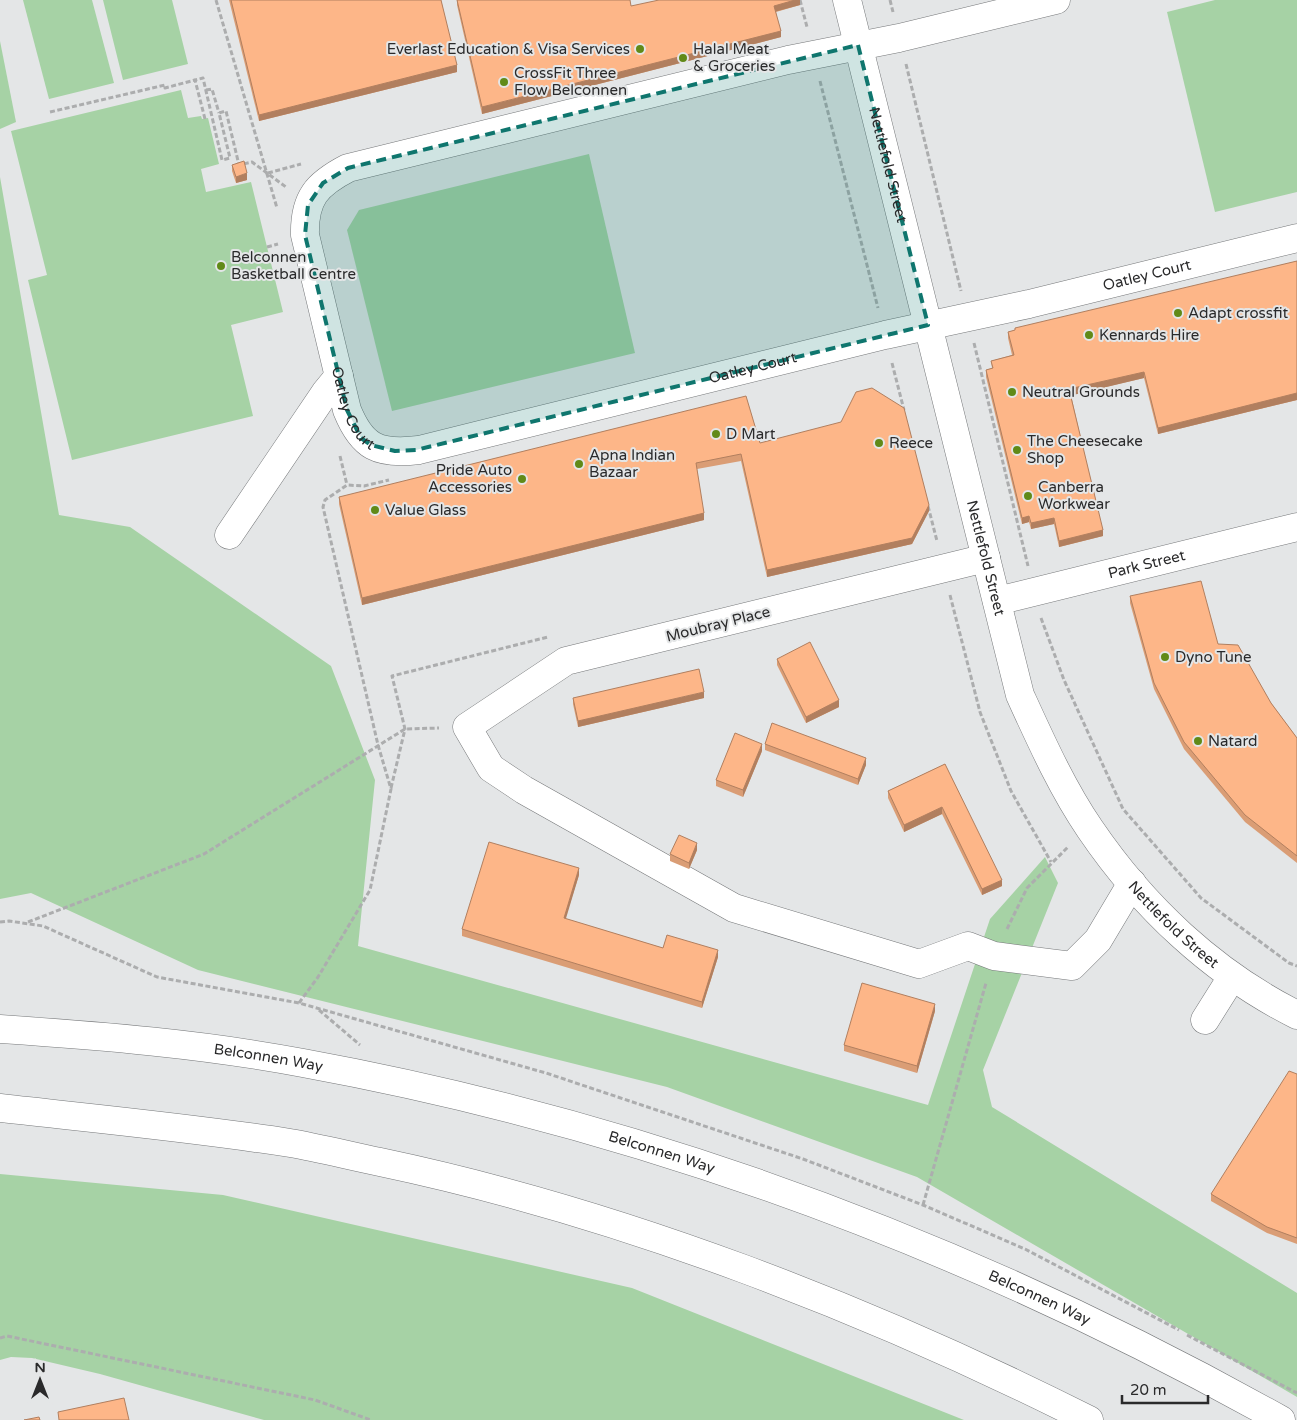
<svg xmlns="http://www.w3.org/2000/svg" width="1297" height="1420" font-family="'Varela Round',sans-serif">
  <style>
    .green { fill: #a6d2a5 }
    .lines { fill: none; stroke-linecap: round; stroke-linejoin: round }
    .minor-casing { stroke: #76787a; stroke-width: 29 }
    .major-casing { stroke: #76787a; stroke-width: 29 }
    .path { stroke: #acadae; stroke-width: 3; stroke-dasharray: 5 2.5; stroke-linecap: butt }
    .minor { stroke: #fff; stroke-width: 28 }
    .major { stroke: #fff; stroke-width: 28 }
    .wall { fill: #da9d75 }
    .shaded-wall { fill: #b17f5f }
    .building { fill: #fdb688; stroke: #b17f5f }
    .marked { fill: #0f766e; fill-opacity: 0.2; stroke: #0f766e; stroke-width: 4; stroke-dasharray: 10 6; stroke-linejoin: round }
    .poi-dot { fill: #618a18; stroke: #e4e6e7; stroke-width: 2 }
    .labels { text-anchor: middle; stroke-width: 4; stroke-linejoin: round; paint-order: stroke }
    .poi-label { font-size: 15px; fill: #2a2a2b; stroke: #e4e6e7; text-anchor: start }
    .street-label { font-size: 15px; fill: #2a2a2b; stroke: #e4e6e7 }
  </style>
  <rect width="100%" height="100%" fill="#e4e6e7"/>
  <g class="green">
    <polygon points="23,0 92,0 114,83 49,99"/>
    <polygon points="103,0 172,0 188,64 123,80"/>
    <polygon points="1215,0 1297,0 1297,192 1215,212 1167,12"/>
    <polygon points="0,41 16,122 0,129"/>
    <polygon points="181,90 188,118 201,116 202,119 208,118 219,164 201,169 206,192 251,182 283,312 231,325 253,416 72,460 28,280 47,275 11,131"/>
    <polygon points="589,154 635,353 392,411 347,230 359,210"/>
    <polygon points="0,177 59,515 130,527 331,666 375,780 358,946 928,1105 990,919 1045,857 1058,883 983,1070 992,1107 1297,1293 1297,1397 917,1177 667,1087 198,970 31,893 0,899"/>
    <polygon points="0,1174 223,1195 632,1288 964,1420 264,1420 100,1374 32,1358 11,1357 0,1360"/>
  </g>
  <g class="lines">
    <g class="minor-casing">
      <g id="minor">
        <path id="s1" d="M847,0L1020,695C1041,741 1062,788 1090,829C1143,907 1213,973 1297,1015"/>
        <path id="s2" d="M1056,0L899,38L788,60L348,168C317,184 304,198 305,235L347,410C362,447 378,455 419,450L885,335L1029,304L1297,238"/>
        <polyline points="229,535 325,393 339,376"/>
        <polyline points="986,558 566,661 467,727 491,768 524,790 734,908 919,964 968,946 994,956 1072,966 1098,940 1132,883"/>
        <path id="s3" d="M997,601L1297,527"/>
        <polyline points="1205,1020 1232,977"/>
      </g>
    </g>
    <g class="major-casing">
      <g id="major">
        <path id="s4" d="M0,1029C102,1036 203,1044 303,1063C647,1126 976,1249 1281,1420"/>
        <path d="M0,1108C97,1119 194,1128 290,1143C320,1148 350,1156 380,1162C622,1213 869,1309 1089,1420"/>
      </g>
    </g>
    <g class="path">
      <polyline points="216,0 277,208"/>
      <polyline points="800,0 807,27"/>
      <polyline points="890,0 893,12"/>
      <polyline points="906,64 961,291"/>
      <polyline points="820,81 878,308"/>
      <polyline points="206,90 212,89 219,113"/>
      <polyline points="50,112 165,85 165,88 195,80"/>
      <polyline points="205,119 195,80 203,78 222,160 230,158 219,113 226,111 239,165 252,162 286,187"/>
      <polyline points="268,173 301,164"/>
      <polyline points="267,247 278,244"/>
      <polyline points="974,343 1028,566"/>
      <polyline points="892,363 904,410"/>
      <polyline points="340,456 347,485"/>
      <polyline points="928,506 937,541"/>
      <polyline points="950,595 980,712 1011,791 1051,862"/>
      <polyline points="1041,618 1064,680 1123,809 1201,898 1289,963 1297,966"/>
      <polyline points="391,788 405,729 392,676 548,637"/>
      <polyline points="0,922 9,921 43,926 157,977 299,1003 546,1073 803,1159 923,1205 1025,1249 1179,1330"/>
      <polyline points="28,922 204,854 405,729 439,728"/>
      <polyline points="1007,929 1027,888 1068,847"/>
      <polyline points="299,1003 318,977 370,890 391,789 378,745 323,507 325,500 347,485 364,486 389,480"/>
      <polyline points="319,1010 360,1045"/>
      <polyline points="923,1205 986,983"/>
      <polyline points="1187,1335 1297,1393"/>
      <polyline points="0,1338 7,1336 315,1400 371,1420"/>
    </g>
    <use href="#minor" class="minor"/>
    <use href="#major" class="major"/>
  </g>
  <g class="wall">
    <polygon points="229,0 441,0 457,72 259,121"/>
    <polygon points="457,0 631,6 800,0 800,5 776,12 781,37 482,114 457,5"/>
    <polygon points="232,165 247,180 236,183 232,171"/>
    <polygon points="1297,261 1297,400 1158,434 1144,378 1071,395 1103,536 1059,547 1054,524 1031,529 1029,522 1022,524 986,377 986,370 992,368 991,361 1012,355 1008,338 1008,332"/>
    <polygon points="760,443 929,511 912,544 767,577 741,461 697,469 704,520 362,605 339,504 339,497"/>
    <polygon points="1130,596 1218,644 1271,703 1297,738 1297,863 1245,822 1184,749 1154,689 1130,603"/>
    <polygon points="777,659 839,707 806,723 777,665"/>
    <polygon points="573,698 704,698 578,727 573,704"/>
    <polygon points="765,744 866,765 858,785 765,750"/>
    <polygon points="762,751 743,797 716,786 716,780"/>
    <polygon points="945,764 1002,886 982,895 942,814 904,832 888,798 888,791"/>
    <polygon points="697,850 689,869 670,861 670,854"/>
    <polygon points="579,875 565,919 663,948 718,957 702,1008 462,936 462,929"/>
    <polygon points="935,1011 917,1073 844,1051 844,1045"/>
    <polygon points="1297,1074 1297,1244 1267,1233 1211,1201 1211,1194"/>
  </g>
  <g class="shaded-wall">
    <polygon points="795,0 800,0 800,5 774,12 774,6"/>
    <polygon points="781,31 781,37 482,114 482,107"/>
    <polygon points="457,65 457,72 259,121 259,115"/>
    <polygon points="247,173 247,180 236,183 236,177"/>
    <polygon points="1144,372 1144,378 1069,396 1069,389"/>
    <polygon points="1297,393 1297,400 1158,434 1158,428"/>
    <polygon points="929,505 929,511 912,544 767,577 767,570"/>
    <polygon points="704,513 704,520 362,605 362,598"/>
    <polygon points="1029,516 1029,522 1022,524 1022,518"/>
    <polygon points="1054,518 1054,524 1031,529 1031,523"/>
    <polygon points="1103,530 1103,536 1059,547 1059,541"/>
    <polygon points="704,692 704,698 578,727 578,721"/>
    <polygon points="839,700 839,707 806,723 806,717"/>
    <polygon points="762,744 762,751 743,797 743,790"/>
    <polygon points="866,758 866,765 858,785 858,779"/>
    <polygon points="942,807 942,814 904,832 904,825"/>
    <polygon points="697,843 697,850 689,869 689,863"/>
    <polygon points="579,868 579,875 564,925 564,918"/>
    <polygon points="1002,880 1002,886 982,895 982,889"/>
    <polygon points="718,950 718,957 702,1008 702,1002"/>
    <polygon points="935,1004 935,1011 917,1073 917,1066"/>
  </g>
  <g class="building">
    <polygon points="231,0 441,0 457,65 259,115"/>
    <polygon points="457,0 630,0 631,6 659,0 795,0 774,6 781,31 482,107"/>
    <polygon points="244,161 247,173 236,177 232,165"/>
    <polygon points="1297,261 1297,393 1158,428 1144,372 1069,389 1103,530 1059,541 1054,518 1031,523 1029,516 1022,518 986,370 993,368 991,361 1014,355 1008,332 1015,330 1015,328"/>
    <polygon points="872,388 904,408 929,505 912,538 767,570 741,454 696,463 704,513 362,598 339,497 746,396 760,443 841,422 856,392"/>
    <polygon points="1201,581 1218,644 1238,645 1271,703 1297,738 1297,856 1245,815 1184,742 1154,683 1130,596"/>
    <polygon points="810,642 839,700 806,717 777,659"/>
    <polygon points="699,669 704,692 578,721 573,698"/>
    <polygon points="772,723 866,758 858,779 765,744"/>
    <polygon points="735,733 762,744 743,790 716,780"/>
    <polygon points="945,764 1002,880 982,889 942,807 904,825 888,791"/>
    <polygon points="679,835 697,843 689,863 670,854"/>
    <polygon points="489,842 579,868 564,918 663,948 667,935 718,950 702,1002 462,929"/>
    <polygon points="862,983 935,1004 917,1066 844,1045"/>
    <polygon points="1289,1071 1297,1074 1297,1238 1267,1227 1211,1194"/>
    <polygon points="124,1398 129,1420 59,1420 58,1412"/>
    <polygon points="39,1417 40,1420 24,1420"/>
  </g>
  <path class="marked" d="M858,45L928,325L416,450L395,451L371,445L361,438L347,410L305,235L308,205L323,183L348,168Z"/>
  <g class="poi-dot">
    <circle cx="640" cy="49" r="5"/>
    <circle cx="683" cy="58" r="5"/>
    <circle cx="504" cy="82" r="5"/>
    <circle cx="221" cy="266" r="5"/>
    <circle cx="1178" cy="313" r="5"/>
    <circle cx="1089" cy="335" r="5"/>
    <circle cx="1012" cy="392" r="5"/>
    <circle cx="716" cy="434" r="5"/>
    <circle cx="879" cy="443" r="5"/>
    <circle cx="1017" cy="450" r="5"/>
    <circle cx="579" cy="464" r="5"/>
    <circle cx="522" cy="479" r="5"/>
    <circle cx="1028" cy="496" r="5"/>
    <circle cx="375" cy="510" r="5"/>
    <circle cx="1165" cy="657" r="5"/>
    <circle cx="1198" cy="741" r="5"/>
  </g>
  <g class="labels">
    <g class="poi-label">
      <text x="630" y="54" text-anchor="end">Everlast Education &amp; Visa Services</text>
      <text x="693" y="54">Halal Meat<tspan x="693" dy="17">&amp; Groceries</tspan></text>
      <text x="514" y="78">CrossFit Three<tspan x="514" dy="17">Flow Belconnen</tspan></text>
      <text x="231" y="262">Belconnen<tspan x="231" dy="17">Basketball Centre</tspan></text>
      <text x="1188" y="318">Adapt crossfit</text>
      <text x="1099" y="340">Kennards Hire</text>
      <text x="1022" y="397">Neutral Grounds</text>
      <text x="726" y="439">D Mart</text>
      <text x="1027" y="446">The Cheesecake<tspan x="1027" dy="17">Shop</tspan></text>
      <text x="889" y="448">Reece</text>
      <text x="589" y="460">Apna Indian<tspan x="589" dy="17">Bazaar</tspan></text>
      <text x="512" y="475" text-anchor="end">Pride Auto<tspan x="512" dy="17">Accessories</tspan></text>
      <text x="1038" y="492">Canberra<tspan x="1038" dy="17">Workwear</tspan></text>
      <text x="385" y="515">Value Glass</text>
      <text x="1175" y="662">Dyno Tune</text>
      <text x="1208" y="746">Natard</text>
    </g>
    <g class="street-label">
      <text dy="5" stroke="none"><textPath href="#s1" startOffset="170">Nettlefold Street</textPath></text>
      <text dy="5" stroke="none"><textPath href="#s2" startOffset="1834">Oatley Court</textPath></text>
      <text dy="5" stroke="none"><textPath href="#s2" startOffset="1429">Oatley Court</textPath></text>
      <text dy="5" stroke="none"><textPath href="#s2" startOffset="994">Oatley Court</textPath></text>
      <text dy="5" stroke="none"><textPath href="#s1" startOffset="575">Nettlefold Street</textPath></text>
      <text dy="5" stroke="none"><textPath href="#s3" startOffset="154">Park Street</textPath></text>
      <text transform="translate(718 624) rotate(-14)" y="5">Moubray Place</text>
      <text dy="5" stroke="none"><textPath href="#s1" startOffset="995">Nettlefold Street</textPath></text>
      <text dy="5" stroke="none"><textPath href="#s4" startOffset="270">Belconnen Way</textPath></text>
      <text dy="5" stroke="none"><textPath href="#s4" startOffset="675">Belconnen Way</textPath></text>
      <text dy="5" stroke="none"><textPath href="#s4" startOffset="1080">Belconnen Way</textPath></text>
    </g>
  </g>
  <g transform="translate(40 1380)" stroke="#e4e6e7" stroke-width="4" paint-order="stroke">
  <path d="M0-4L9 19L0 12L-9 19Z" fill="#2a2a2b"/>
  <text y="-8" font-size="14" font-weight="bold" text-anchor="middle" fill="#2a2a2b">N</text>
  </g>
  <path d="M1122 1395v8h86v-8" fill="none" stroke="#2a2a2b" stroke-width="2.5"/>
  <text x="1130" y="1395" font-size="15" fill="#2a2a2b" stroke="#e4e6e7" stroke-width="4" paint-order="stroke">20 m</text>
</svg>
